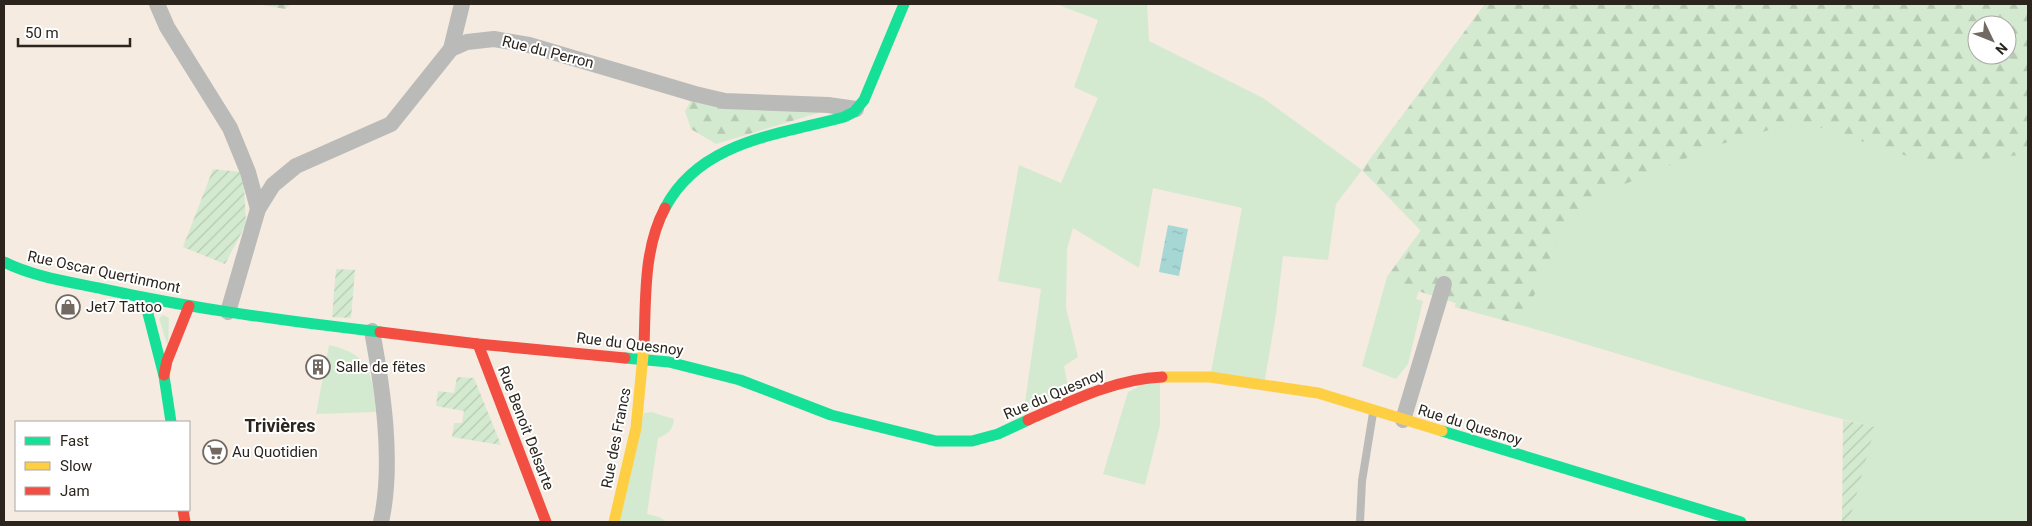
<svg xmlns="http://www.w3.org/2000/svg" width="2032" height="526" font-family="Roboto,sans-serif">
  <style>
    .grass { fill: #d4ead0; fill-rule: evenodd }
    .forest { fill: url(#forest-firs); fill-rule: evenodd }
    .garden { fill: url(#garden-furrows) }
    .water { fill: url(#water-ripples) }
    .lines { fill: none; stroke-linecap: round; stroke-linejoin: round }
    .lane { stroke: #babbb9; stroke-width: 8 }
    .street { stroke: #babbb9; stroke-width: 16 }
    .fast { stroke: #16e098; stroke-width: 11 }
    .slow { stroke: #ffcf43; stroke-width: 11 }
    .jam { stroke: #f24e42; stroke-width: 11 }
    .labels { text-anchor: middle; stroke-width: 4; stroke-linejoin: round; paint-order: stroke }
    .street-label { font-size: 15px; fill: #2b251e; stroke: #fff }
    .poi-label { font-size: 15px; fill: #2b251e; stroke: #fff; text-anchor: start }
    .quarter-label { font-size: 18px; font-weight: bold; fill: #2b251e; stroke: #fff }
  </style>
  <defs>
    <pattern id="forest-firs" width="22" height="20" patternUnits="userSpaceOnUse" patternTransform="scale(1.25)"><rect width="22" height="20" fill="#d4ead0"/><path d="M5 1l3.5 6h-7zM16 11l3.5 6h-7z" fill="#b6c9b2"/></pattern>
    <pattern id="garden-furrows" width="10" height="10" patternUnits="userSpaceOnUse" patternTransform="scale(1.25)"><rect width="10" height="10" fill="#d4ead0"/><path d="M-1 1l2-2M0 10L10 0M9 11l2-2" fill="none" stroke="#b6c9b2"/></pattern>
    <pattern id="water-ripples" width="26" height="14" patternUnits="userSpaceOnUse" patternTransform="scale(1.25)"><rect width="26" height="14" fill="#a6d7d4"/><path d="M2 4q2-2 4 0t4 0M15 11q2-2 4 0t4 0" fill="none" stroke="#8fb8b6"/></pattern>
  </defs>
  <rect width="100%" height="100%" fill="#f5ebe0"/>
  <g class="grass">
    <path d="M1056,4H1147L1149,41L1263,98L1362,170L1485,4H2028V522H1849L1874,427C1733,393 1596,344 1455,307L1456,303L1419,291L1416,299L1423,301L1408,364L1396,379L1362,366L1387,277L1421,231L1362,170L1336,204L1328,260L1283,256L1276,314L1264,385L1210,377L1242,208L1153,188L1139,268L1073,228L1067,249L1066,308L1078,357L1064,366L1068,387L1024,410L1041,289L998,281L1019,165L1061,183L1098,98L1074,87L1098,20ZM1977,25H2007V55H1977Z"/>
    <polygon points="163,315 169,318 168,347 159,318"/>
    <path d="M329,345C371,354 372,375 376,412L316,414Z"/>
    <polygon points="1160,376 1160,425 1145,485 1103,474 1128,392"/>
    <path d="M651,412L674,419C673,430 668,434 658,438L647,514L659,517L667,522H614L644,413Z"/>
  </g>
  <g class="forest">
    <polygon points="255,4 291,4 285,9"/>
    <path d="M1485,4H2028V154L1966,161L1913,158L1800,121L1718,145L1606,192L1566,222L1521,325L1455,307L1456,303L1418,291L1387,277L1421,230L1362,170ZM1977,25H2007V55H1977Z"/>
    <polygon points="695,94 816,105 818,113 716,144 691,129 685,111"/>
  </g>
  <g class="garden">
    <polygon points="213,169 240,172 244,187 246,224 225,264 183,247"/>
    <polygon points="336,269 355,270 351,318 332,317"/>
    <polygon points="457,377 474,378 501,445 452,437 454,423 462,423 464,411 436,406 438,391 454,393"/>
    <polygon points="1843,420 1875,427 1849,522 1842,522"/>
  </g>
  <polygon class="water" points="1168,225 1188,229 1179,276 1159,272"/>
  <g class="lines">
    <polyline class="lane" points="1360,522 1362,481 1373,413"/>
    <g class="street">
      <polyline points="157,4 167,27 230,128 248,172 258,209"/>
      <polyline points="451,49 462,4"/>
      <polyline points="228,312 258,209 273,185 296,166 391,124 451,49 467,42 494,39 529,45 695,94 725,101 828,105 856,109"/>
      <path d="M372,331C383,390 394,464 381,522"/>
      <polyline points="1403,420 1444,284"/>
    </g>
    <g class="fast">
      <path d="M665,208C700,141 778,135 844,117L854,112L864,100L904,4"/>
      <path d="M4,262C34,277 70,282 103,289C194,309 287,321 380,332"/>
      <polyline points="144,298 164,376 171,422"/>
      <polyline points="625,358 669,362 740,380 831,415 936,441 972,441 998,434 1028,420"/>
      <polyline points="1442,431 1741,522"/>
    </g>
    <g class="slow">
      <polyline points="1162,377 1210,377 1318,393 1442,431"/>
      <polyline points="614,522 636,428 644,345"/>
    </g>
    <g class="jam">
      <polyline points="380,332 478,344 625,358"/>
      <polyline points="478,344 546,522"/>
      <path d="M644,345C646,300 643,249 665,208"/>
      <polyline points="164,375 167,361 189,306"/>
      <path d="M1028,420C1071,401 1115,379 1162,377"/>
      <polyline points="183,510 185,522"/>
    </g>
  </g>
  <defs>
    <g id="shop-ring" transform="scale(1.25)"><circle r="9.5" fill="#fff" stroke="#726a62" stroke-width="1.5"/><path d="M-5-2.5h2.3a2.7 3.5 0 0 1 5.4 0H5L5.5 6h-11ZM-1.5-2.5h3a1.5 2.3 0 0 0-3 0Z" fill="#726a62"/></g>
    <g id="building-ring" transform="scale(1.25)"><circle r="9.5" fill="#fff" stroke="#726a62" stroke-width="1.5"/><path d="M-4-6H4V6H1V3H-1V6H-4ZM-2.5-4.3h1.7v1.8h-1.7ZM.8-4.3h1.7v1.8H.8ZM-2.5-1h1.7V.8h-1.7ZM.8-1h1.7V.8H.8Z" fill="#726a62"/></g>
    <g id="supermarket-ring" transform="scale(1.25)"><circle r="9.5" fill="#fff" stroke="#726a62" stroke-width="1.5"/><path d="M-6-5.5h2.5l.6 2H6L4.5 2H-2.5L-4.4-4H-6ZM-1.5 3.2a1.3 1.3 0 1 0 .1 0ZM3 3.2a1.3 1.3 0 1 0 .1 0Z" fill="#726a62"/></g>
  </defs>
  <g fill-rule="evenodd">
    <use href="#shop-ring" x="68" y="307"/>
    <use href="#building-ring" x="318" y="367"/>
    <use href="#supermarket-ring" x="215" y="452"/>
  </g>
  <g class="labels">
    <g class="street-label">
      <text transform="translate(548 52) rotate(14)" y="5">Rue du Perron</text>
      <text transform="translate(104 272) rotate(12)" y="5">Rue Oscar Quertinmont</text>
      <text transform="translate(630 344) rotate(7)" y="5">Rue du Quesnoy</text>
      <text transform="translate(1054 394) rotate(-23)" y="5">Rue du Quesnoy</text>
      <text transform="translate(1470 425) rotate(17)" y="5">Rue du Quesnoy</text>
      <text transform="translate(526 428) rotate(69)" y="5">Rue Benoit Delsarte</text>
      <text transform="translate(616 438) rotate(-79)" y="5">Rue des Francs</text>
    </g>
    <g class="poi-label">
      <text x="86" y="312">Jet7 Tattoo</text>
      <text x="336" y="372">Salle de fëtes</text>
      <text x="232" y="457">Au Quotidien</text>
    </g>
    <g class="quarter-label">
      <text x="280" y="432">Trivières</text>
    </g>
  </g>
  <rect width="2032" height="526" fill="none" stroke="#2b251e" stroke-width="10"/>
  <rect x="15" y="421" width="175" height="90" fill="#ffffff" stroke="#aaa8a5"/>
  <rect x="25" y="437" width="25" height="8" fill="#16e098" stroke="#aaa8a5"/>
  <text x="60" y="446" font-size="15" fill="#2b251e">Fast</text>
  <rect x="25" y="462" width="25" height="8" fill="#ffcf43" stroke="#aaa8a5"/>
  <text x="60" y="471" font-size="15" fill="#2b251e">Slow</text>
  <rect x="25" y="487" width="25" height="8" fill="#f24e42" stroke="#aaa8a5"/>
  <text x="60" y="496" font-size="15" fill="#2b251e">Jam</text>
  <g transform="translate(1992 40) rotate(133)"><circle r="24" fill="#ffffff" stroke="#aaa8a5"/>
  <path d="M0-4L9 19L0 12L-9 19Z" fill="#726a62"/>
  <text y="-8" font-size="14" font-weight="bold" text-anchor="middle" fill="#2b251e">N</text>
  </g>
  <path d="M18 38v8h112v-8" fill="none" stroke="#2b251e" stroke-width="2.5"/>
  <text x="25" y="38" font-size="15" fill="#2b251e" stroke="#ffffff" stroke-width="4" paint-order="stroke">50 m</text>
</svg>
